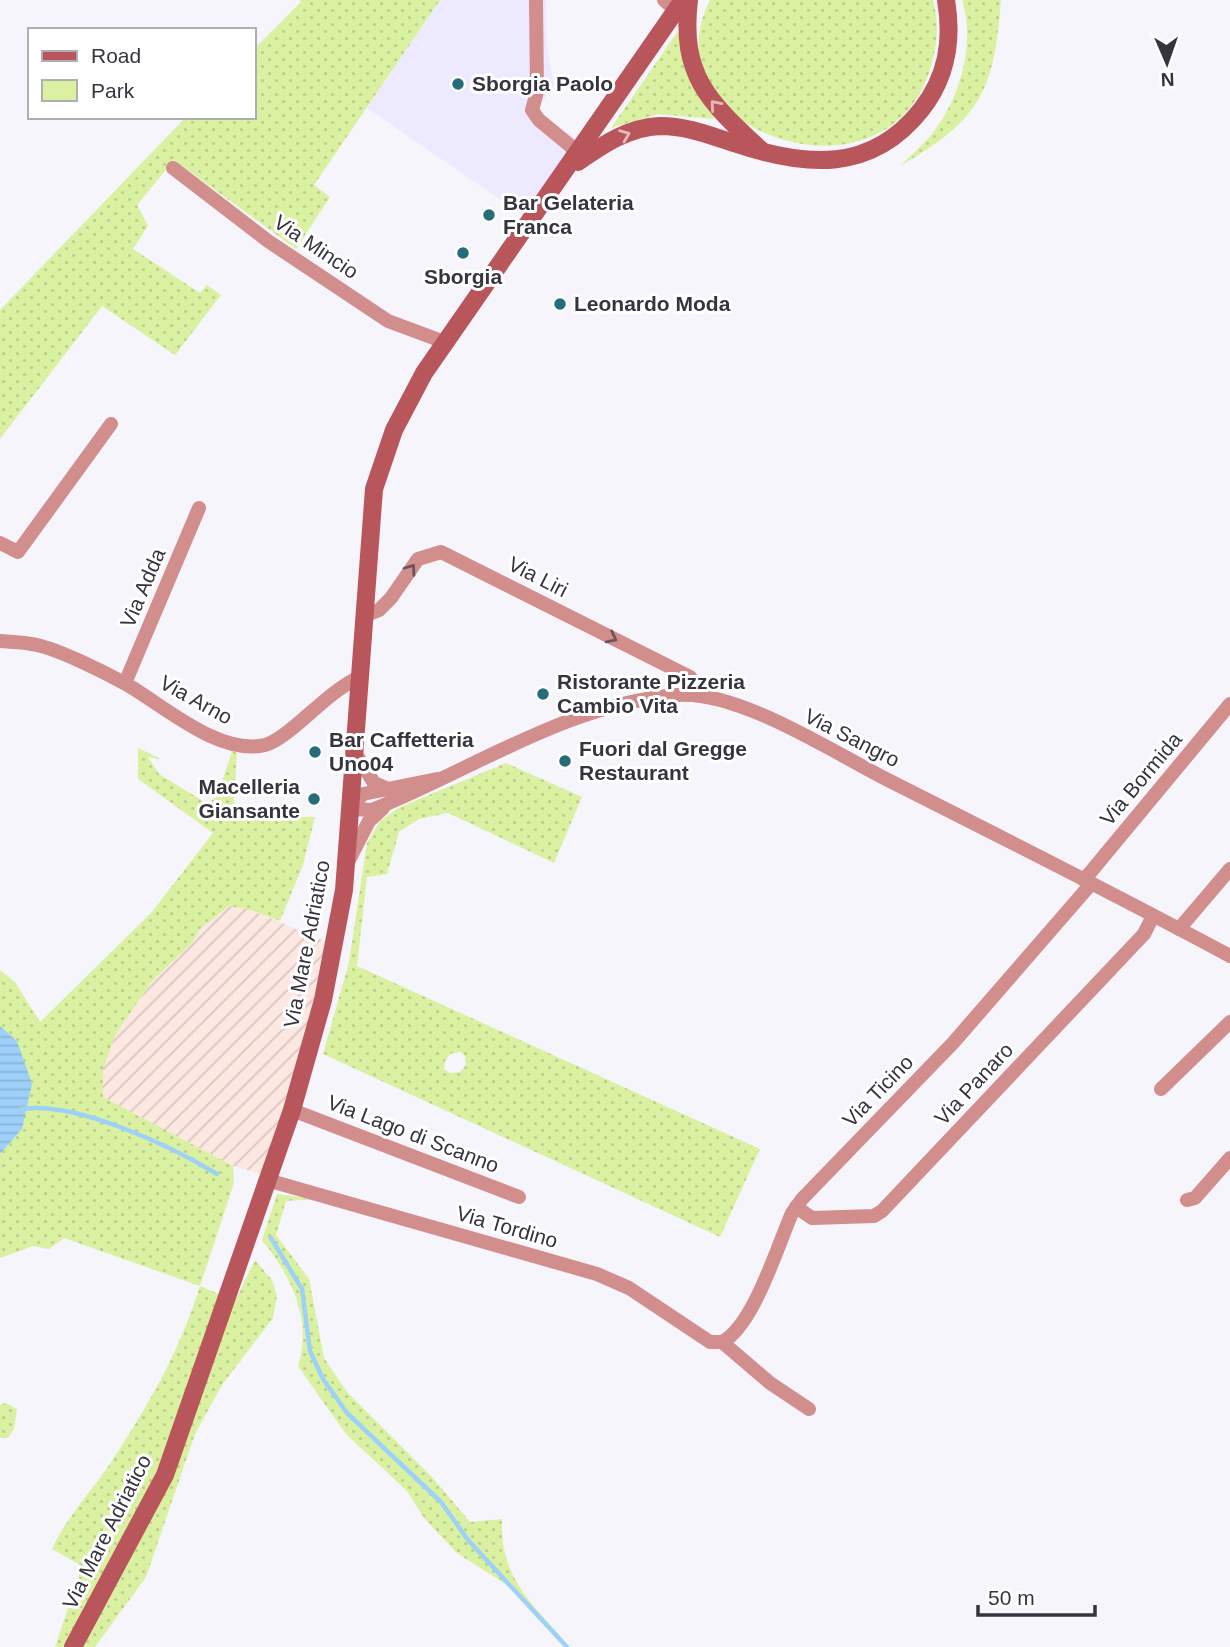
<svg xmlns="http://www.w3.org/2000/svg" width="1230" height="1647" font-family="Helvetica,sans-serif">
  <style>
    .commercial { fill: #ede9ff }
    .industrial { fill: url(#industrial-furrows) }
    .green { fill: url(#green-dots); fill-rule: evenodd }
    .water { fill: url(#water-rules) }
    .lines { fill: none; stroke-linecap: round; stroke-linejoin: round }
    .stream { stroke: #9ed1f9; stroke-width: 4.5 }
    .street { stroke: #d28d8d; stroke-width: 14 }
    .secondary { stroke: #b9565b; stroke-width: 18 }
    .oneway { stroke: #e3bbbd }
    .oneway2 { stroke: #6d535a }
    .poi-dot { fill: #266d7b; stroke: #fff; stroke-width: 2.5 }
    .labels { text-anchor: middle; stroke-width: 6; stroke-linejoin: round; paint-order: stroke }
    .poi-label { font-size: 21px; font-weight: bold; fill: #36343f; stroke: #fff; text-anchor: start }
    .street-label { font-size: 21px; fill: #36343f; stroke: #fff }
  </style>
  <defs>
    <pattern id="industrial-furrows" width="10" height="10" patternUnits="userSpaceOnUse" patternTransform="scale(1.75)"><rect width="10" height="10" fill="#fce7e1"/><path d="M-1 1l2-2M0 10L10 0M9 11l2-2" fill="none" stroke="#d9c7c2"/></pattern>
    <pattern id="green-dots" width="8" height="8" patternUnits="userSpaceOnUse" patternTransform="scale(1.75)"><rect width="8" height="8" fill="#daf1a1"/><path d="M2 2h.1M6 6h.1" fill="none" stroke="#bccf8c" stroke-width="1.8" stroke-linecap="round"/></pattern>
    <pattern id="water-rules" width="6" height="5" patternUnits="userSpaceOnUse" patternTransform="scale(1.75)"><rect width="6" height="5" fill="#9ed1f9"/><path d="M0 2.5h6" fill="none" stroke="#89b4d6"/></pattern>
  </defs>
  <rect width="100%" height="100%" fill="#f6f5fb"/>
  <polygon class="commercial" points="440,0 546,0 547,47 554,85 536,111 577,139 524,216 367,108"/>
  <polygon class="industrial" points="229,906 251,910 327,942 302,1051 265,1175 233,1166 102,1097 102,1069 116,1034 152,981 192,943 200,929"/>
  <g class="green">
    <polygon points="299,0 440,0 314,185 330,197 296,249 174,160 137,205 148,226 133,249 200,293 207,285 221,295 175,355 102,306 0,439 0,310 186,117 254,117 254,49 301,2"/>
    <path d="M710,0H933C940,26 937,48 929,73C881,213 644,130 710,0Z"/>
    <path d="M962,0H1001C994,92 980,120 900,166C910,156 922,146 931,135C960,100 976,43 962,0Z"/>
    <polygon points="678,31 687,72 715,115 713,119 658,114 611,128"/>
    <path d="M138,748L161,759L148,757L159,774L206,803L217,797L232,751L237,753L233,816L315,817L303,865L280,921L251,910L229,906L200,929L192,943L152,981L116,1034L103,1069V1097L233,1166L234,1183L200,1286L235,1301L255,1260L272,1280L277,1296L273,1318L222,1385L195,1434L146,1577L95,1647H55L82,1566L52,1549C66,1518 90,1493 110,1464C149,1404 178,1355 200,1286L64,1238L49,1249L33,1246L0,1258V1154L22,1129L17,1041L0,1026V970L15,982L40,1022L151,913L213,833L138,779Z"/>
    <path d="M506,763L582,797L554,863L448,813L419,819L399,832L387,874L367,877L357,966L760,1149L720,1237L323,1054L349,962L367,843L380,821L400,807ZM460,1052L465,1056L466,1065L460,1072L450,1073L444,1069L445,1061L450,1054Z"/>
    <path d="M277,1194L314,1199L286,1201L276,1235L309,1279L324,1358L347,1392L432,1477L470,1522L502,1519C500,1575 527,1598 562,1638L536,1617L510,1587L457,1553L424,1518L407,1491L346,1434L298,1366C313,1320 291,1276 262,1240Z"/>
    <polygon points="6,1403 17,1409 14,1429 8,1438 0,1438 0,1405"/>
  </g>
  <polygon class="water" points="0,1026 17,1041 32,1084 22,1129 0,1154"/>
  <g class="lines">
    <g class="stream">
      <path d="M22,1109C76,1101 171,1146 217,1174"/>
      <polyline points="271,1238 302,1289 310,1351 323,1379 347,1413 441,1502 468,1540 567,1647"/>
    </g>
    <g class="street">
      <polyline points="536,0 537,92 532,110 539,120 579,153"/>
      <polyline points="664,0 676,10"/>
      <polyline points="173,168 268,241 388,321 447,343"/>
      <polyline points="0,543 18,552 111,424"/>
      <polyline points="364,616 379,610 391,598 418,559 441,552 690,677 702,695"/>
      <path d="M0,641C12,642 26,642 37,645C60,650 104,672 126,684C163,705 219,756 265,745C290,738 327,691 360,677"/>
      <polyline points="125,683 199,508"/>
      <polyline points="354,751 374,783 388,789"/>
      <path d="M437,779L363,794L350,809L372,810C472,770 567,704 677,695C738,690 831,751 886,779C1001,837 1117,895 1230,956"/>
      <polyline points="349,860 369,821 383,808"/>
      <polyline points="1084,880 1230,704"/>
      <polyline points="1179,929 1230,869"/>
      <polyline points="1161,1089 1230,1022"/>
      <polyline points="292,1110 519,1197"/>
      <polyline points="267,1180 597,1274 629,1288 710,1342 722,1342"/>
      <polyline points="1187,1200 1195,1198 1230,1158"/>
      <polyline points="796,1207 812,1218 874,1216 882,1211 1144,934 1153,916"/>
      <path d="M722,1342C753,1327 778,1245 792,1213L802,1199L953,1043L1091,884"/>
      <polyline points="722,1342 770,1383 809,1409"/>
    </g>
    <g class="secondary">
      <path d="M689,0C680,76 709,102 761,150"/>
      <path d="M578,162C602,145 629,127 660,126C688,126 711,136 737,144C806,167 871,173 921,110C947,77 953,41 946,0"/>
      <polyline points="73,1647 165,1475 292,1110 323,1000 344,890 374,489 394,430 424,373 683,0"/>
    </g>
  </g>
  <defs><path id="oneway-chevron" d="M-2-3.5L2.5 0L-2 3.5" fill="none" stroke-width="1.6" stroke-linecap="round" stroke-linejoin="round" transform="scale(1.75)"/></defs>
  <g class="oneway">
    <use href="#oneway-chevron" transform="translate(715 105) rotate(-131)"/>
    <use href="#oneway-chevron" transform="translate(625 135) rotate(-22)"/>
  </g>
  <g class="oneway2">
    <use href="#oneway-chevron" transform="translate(411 569) rotate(-54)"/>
    <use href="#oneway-chevron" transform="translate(612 638) rotate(27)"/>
  </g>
  <g class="poi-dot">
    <circle cx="458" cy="84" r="7"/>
    <circle cx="489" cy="215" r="7"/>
    <circle cx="463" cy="253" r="7"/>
    <circle cx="560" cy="304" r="7"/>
    <circle cx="543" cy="694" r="7"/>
    <circle cx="315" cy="752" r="7"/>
    <circle cx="565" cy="761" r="7"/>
    <circle cx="314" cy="799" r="7"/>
  </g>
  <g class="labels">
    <g class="poi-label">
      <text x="472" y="91">Sborgia Paolo</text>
      <text x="503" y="210">Bar Gelateria<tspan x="503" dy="24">Franca</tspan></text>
      <text x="463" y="284" text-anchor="middle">Sborgia</text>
      <text x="574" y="311">Leonardo Moda</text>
      <text x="557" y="689">Ristorante Pizzeria<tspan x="557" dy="24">Cambio Vita</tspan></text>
      <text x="329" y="747">Bar Caffetteria<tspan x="329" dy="24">Uno04</tspan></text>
      <text x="579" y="756">Fuori dal Gregge<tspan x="579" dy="24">Restaurant</tspan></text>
      <text x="300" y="794" text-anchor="end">Macelleria<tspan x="300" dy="24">Giansante</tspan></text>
    </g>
    <g class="street-label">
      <text transform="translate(316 247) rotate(34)" y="7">Via Mincio</text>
      <text transform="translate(538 577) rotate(27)" y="7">Via Liri</text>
      <text transform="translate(143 588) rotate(-67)" y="7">Via Adda</text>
      <text transform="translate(196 700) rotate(29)" y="7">Via Arno</text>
      <text transform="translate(852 738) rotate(27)" y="7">Via Sangro</text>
      <text transform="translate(1141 779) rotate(-50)" y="7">Via Bormida</text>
      <text transform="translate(307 944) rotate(-79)" y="7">Via Mare Adriatico</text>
      <text transform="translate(974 1084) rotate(-47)" y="7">Via Panaro</text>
      <text transform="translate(878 1091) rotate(-46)" y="7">Via Ticino</text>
      <text transform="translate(413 1134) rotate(21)" y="7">Via Lago di Scanno</text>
      <text transform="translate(507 1227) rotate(16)" y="7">Via Tordino</text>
      <text transform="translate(107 1532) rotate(-63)" y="7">Via Mare Adriatico</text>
    </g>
  </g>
  <rect x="28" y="28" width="228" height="91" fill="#ffffff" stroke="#afaeb2" stroke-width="2"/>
  <rect x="42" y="51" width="35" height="10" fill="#b9565b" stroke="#afaeb2" stroke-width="2"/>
  <text x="91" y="63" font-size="21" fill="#36343f">Road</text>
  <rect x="42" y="80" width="35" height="21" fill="#daf1a1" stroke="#afaeb2" stroke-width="2"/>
  <text x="91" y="98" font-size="21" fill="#36343f">Park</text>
  <g transform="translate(1167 63) rotate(178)" stroke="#ffffff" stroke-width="5" paint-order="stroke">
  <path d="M0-5L12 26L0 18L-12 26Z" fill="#36343f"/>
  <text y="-10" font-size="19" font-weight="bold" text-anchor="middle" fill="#36343f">N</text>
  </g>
  <path d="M978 1605v10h117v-10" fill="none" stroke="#36343f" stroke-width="3.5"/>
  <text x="988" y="1605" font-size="21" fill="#36343f" stroke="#ffffff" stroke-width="5" paint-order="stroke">50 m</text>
</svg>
